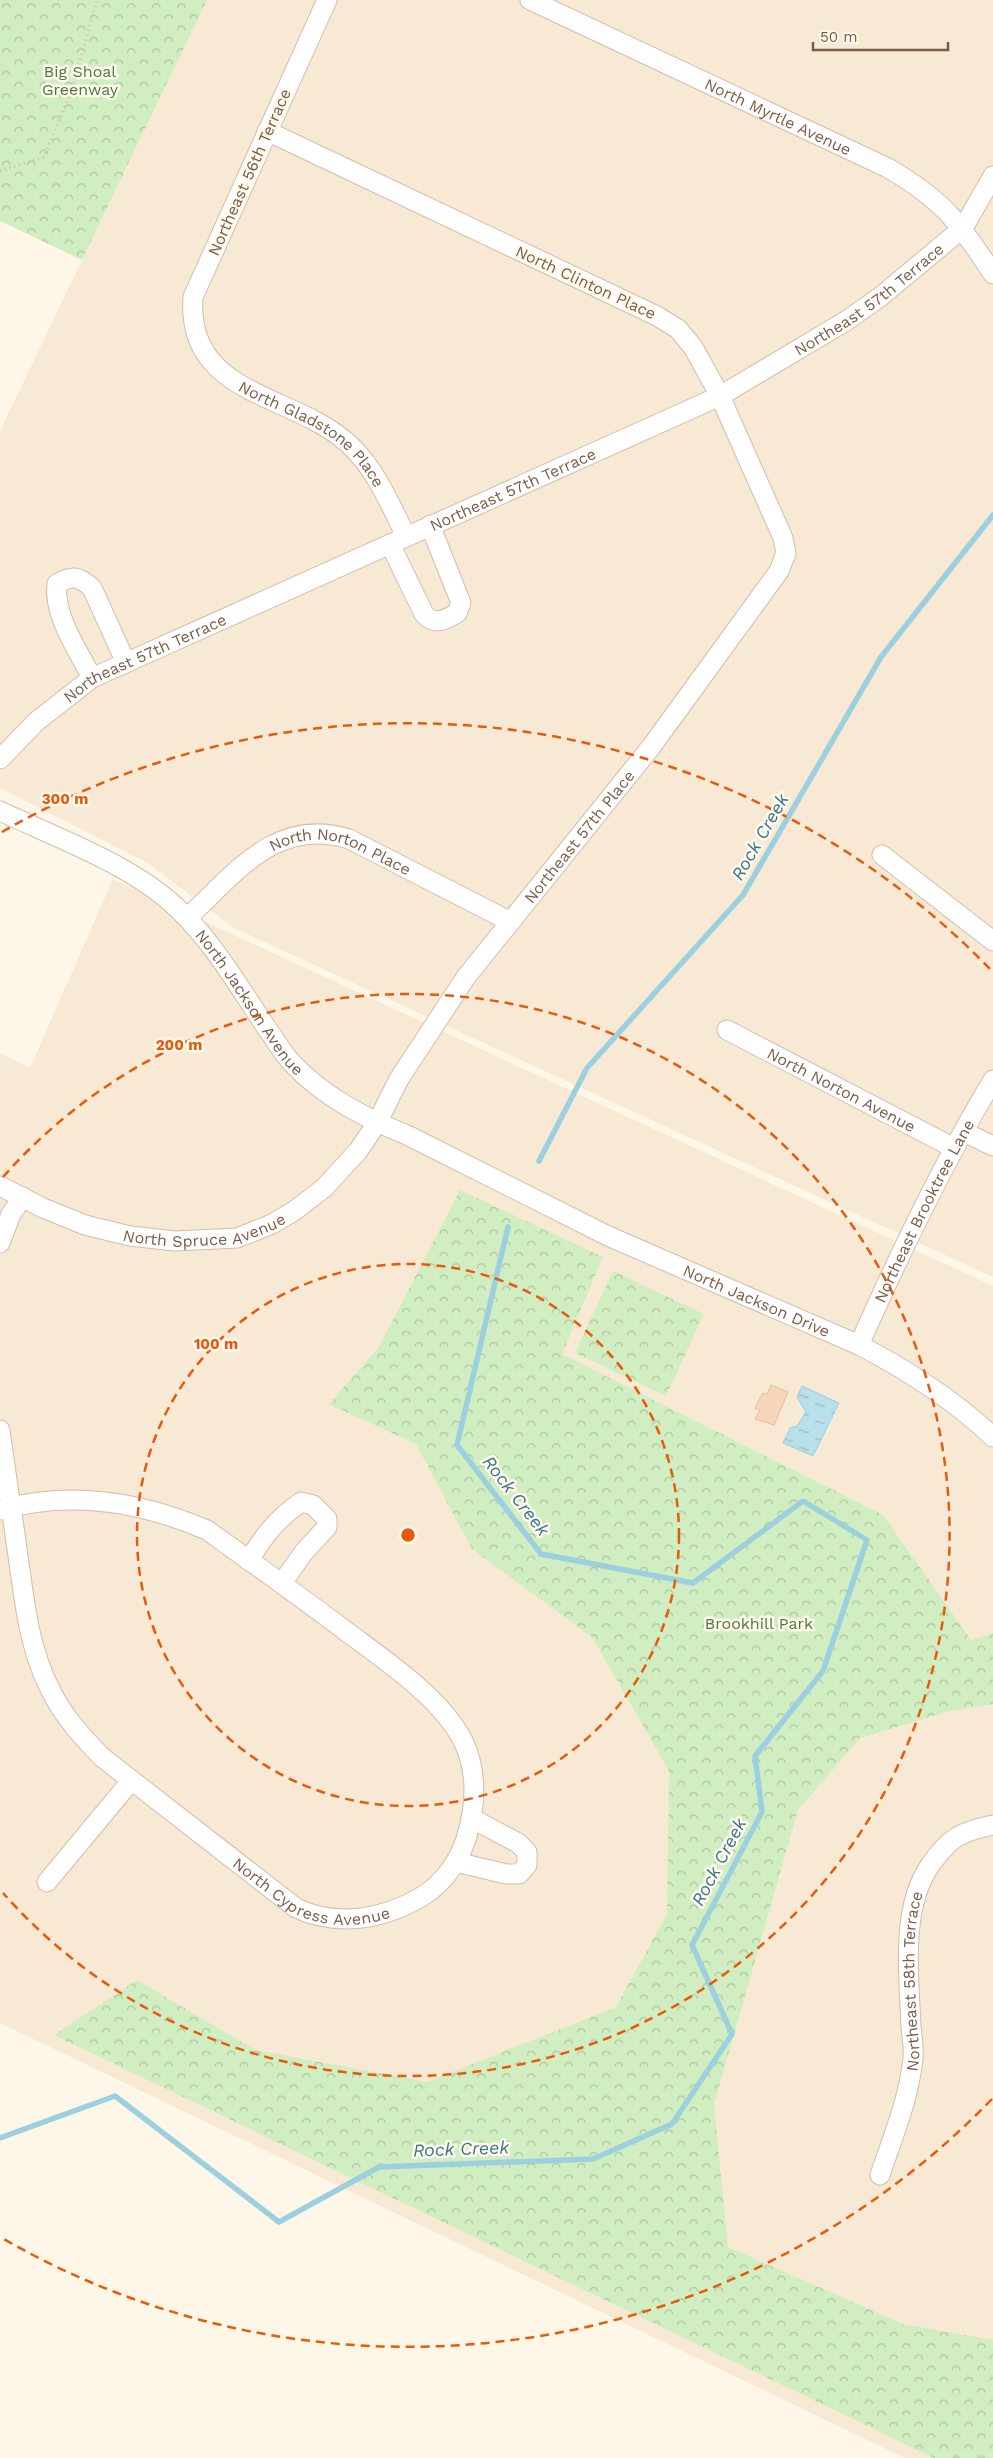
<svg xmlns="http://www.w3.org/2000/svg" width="993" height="2458" font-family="'Work Sans',sans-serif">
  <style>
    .residential { fill: #f7e9d3 }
    .park { fill: url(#park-crowns) }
    .water { fill: url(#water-ripples); stroke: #9dd0de }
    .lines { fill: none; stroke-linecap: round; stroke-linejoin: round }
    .stream { stroke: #9dd0de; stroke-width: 5.5 }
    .building { fill: #f7d6ba; stroke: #ebbd99 }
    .minor-casing { stroke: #d2beaa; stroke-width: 21 }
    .path { stroke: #ddb99d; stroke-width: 3; stroke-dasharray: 1 4; stroke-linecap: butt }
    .minor { stroke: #fff; stroke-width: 19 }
    .ring { fill: none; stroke: #e8590c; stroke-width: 2.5; stroke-dasharray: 9 6 }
    .labels { text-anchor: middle; stroke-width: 5; stroke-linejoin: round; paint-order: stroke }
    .park-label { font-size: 16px; fill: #4a7c3b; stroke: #fff9ee }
    .street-label { font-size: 16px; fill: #7b5d47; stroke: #fff9ee }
    .water-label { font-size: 18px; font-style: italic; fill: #3b7789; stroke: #fff9ee }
    .centre { fill: #e8590c; stroke: #fff9ee; stroke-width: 2.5 }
    .ring-label { font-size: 15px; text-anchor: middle; font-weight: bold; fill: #e8590c; stroke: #fff9ee; stroke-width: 5; stroke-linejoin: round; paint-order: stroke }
  </style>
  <defs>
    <pattern id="park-crowns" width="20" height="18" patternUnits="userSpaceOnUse" patternTransform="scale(1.25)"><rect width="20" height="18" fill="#d1eec2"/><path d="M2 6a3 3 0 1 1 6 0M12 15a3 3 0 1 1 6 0" fill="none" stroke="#afc49f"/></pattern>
    <pattern id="water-ripples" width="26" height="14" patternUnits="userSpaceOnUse" patternTransform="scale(1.25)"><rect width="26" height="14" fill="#b8e0eb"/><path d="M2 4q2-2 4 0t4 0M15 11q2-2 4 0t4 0" fill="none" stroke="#9bb9c0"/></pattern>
  </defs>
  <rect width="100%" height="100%" fill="#fef6e6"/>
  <g class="residential">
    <polygon points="207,0 993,0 993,1277 234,928 148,863 0,788 0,431"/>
    <polygon points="113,879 993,1286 993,2458 905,2458 0,2023 0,1053 30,1068"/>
  </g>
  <g class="park">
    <polygon points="0,0 207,0 82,260 0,221"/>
    <polygon points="460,1190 603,1257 562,1354 883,1515 971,1640 993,1633 993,1704 950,1711 860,1738 798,1810 714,2105 728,2247 903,2324 993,2340 993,2458 934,2458 54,2035 137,1980 255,2050 427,2082 616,2007 667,1914 669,1771 592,1637 472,1549 416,1444 329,1404 379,1347"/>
    <polygon points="613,1271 704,1314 666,1396 575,1353"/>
  </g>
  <polygon class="water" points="802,1386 839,1403 813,1456 783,1443 790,1428 797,1426 806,1412 797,1397"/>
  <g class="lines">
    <g class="stream">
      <polyline points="539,1161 587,1068 743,895 881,657 993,515"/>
      <polyline points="0,2138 115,2096 279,2222 379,2167 593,2159 672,2124 732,2034 692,1945 762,1812 755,1756 823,1671 867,1540 803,1501 693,1583 541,1554 457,1445 508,1227"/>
    </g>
  </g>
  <polygon class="building" points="771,1385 788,1392 774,1425 755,1419 760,1410 755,1408 763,1393 767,1394"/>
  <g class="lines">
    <g class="minor-casing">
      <g id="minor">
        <path id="s1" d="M327,0L193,297C186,391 282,393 339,436C372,460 388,500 406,536"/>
        <path id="s2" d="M530,0L888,168C943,200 959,222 993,274"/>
        <path d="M390,544L424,614C435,626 445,620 457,613L461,603L430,525"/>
        <path d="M92,678C78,650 53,615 57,584C72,575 79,576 92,588L126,663"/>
        <path id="s3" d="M0,759L37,721L92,678L720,396L846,321L880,297L963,228L993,176"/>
        <path id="s4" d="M0,811C57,838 133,865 178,909C213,942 239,987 266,1027C275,1039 282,1053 293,1064C324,1097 365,1118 407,1135L608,1236L859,1345C907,1370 953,1399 993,1437"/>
        <polyline points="882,855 993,941"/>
        <path id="s5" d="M187,918C235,874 276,816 349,839L509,921"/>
        <path id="s6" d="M727,1030L954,1148"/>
        <polyline points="964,1132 993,1146"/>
        <path id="s7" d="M0,1186L43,1208L85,1225L130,1236L175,1241L237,1238L272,1224L294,1211L324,1188L358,1151L377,1123L399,1079L466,977L651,747L779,571L786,553L783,538L720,396L693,347L678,329L657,316L267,131"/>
        <polyline points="0,1243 11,1214 23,1197"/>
        <path id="s8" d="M859,1345C899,1255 942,1165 993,1080"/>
        <path id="s9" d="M0,1430C6,1475 13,1519 19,1563C25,1606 30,1650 50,1689C63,1716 82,1737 103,1758L296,1908C337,1927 382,1920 421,1897C446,1882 463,1856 469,1828C476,1800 476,1769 464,1743C444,1700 385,1660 347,1632C301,1597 254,1564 207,1530C141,1502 70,1490 0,1510"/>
        <path d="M249,1561C263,1536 278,1518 301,1502L313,1505L327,1519V1527L304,1552L282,1583"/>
        <polyline points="456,1862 506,1874 519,1874 527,1865 527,1852 518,1843 471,1818"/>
        <polyline points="47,1882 131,1781"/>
        <path id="s10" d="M880,2175C893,2136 909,2099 913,2058C914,2048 912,2037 911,2027C909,1976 900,1907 931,1864C950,1837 962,1831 993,1825"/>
      </g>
    </g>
    <polyline class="path" points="0,171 44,157 71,92 97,0"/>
    <use href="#minor" class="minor"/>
  </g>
  <g class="ring">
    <circle cx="408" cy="1535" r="271"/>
    <path d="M3 1177A541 541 0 1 1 3 1893"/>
    <path d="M992 2099A812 812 0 0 1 2 2238M2 832A812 812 0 0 1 992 971"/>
  </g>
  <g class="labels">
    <g class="park-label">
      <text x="80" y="77">Big Shoal<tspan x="80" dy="18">Greenway</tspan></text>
      <text x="759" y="1629">Brookhill Park</text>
    </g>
    <g class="street-label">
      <text dy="6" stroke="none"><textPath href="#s2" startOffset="274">North Myrtle Avenue</textPath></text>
      <text transform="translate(249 172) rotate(-66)" y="6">Northeast 56th Terrace</text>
      <text transform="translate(586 282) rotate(25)" y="6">North Clinton Place</text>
      <text dy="6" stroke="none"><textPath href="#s3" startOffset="989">Northeast 57th Terrace</textPath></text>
      <text dy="6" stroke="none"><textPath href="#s1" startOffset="520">North Gladstone Place</textPath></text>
      <text dy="6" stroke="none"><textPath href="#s3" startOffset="584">Northeast 57th Terrace</textPath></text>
      <text dy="6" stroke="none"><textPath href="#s3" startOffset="179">Northeast 57th Terrace</textPath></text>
      <text dy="6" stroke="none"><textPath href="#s7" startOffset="784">Northeast 57th Place</textPath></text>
      <text dy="6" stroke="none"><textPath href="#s5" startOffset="185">North Norton Place</textPath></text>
      <text dy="6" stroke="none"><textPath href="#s4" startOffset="322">North Jackson Avenue</textPath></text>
      <text dy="6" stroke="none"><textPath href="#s6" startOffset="129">North Norton Avenue</textPath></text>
      <text dy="6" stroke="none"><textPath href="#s8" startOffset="149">Northeast Brooktree Lane</textPath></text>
      <text dy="6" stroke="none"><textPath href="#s7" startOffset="216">North Spruce Avenue</textPath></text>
      <text dy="6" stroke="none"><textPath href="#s4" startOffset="920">North Jackson Drive</textPath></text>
      <text dy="6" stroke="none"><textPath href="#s9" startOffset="606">North Cypress Avenue</textPath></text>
      <text dy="6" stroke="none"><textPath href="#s10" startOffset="199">Northeast 58th Terrace</textPath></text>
    </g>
    <g class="water-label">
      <text transform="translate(760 837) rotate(-60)" y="6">Rock Creek</text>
      <text transform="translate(516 1496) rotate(52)" y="6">Rock Creek</text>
      <text transform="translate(719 1862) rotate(-62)" y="6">Rock Creek</text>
      <text transform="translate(461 2149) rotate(-2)" y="6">Rock Creek</text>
    </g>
  </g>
  <circle cx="408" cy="1535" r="8" class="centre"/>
  <g class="ring-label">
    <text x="65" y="804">300 m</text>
    <text x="179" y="1050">200 m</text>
    <text x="216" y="1349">100 m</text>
  </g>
  <path d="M813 42v8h135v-8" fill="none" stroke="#7b5d47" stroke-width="2.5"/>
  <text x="820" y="42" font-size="15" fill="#7b5d47" stroke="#fff9ee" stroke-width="4" paint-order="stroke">50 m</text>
</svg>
